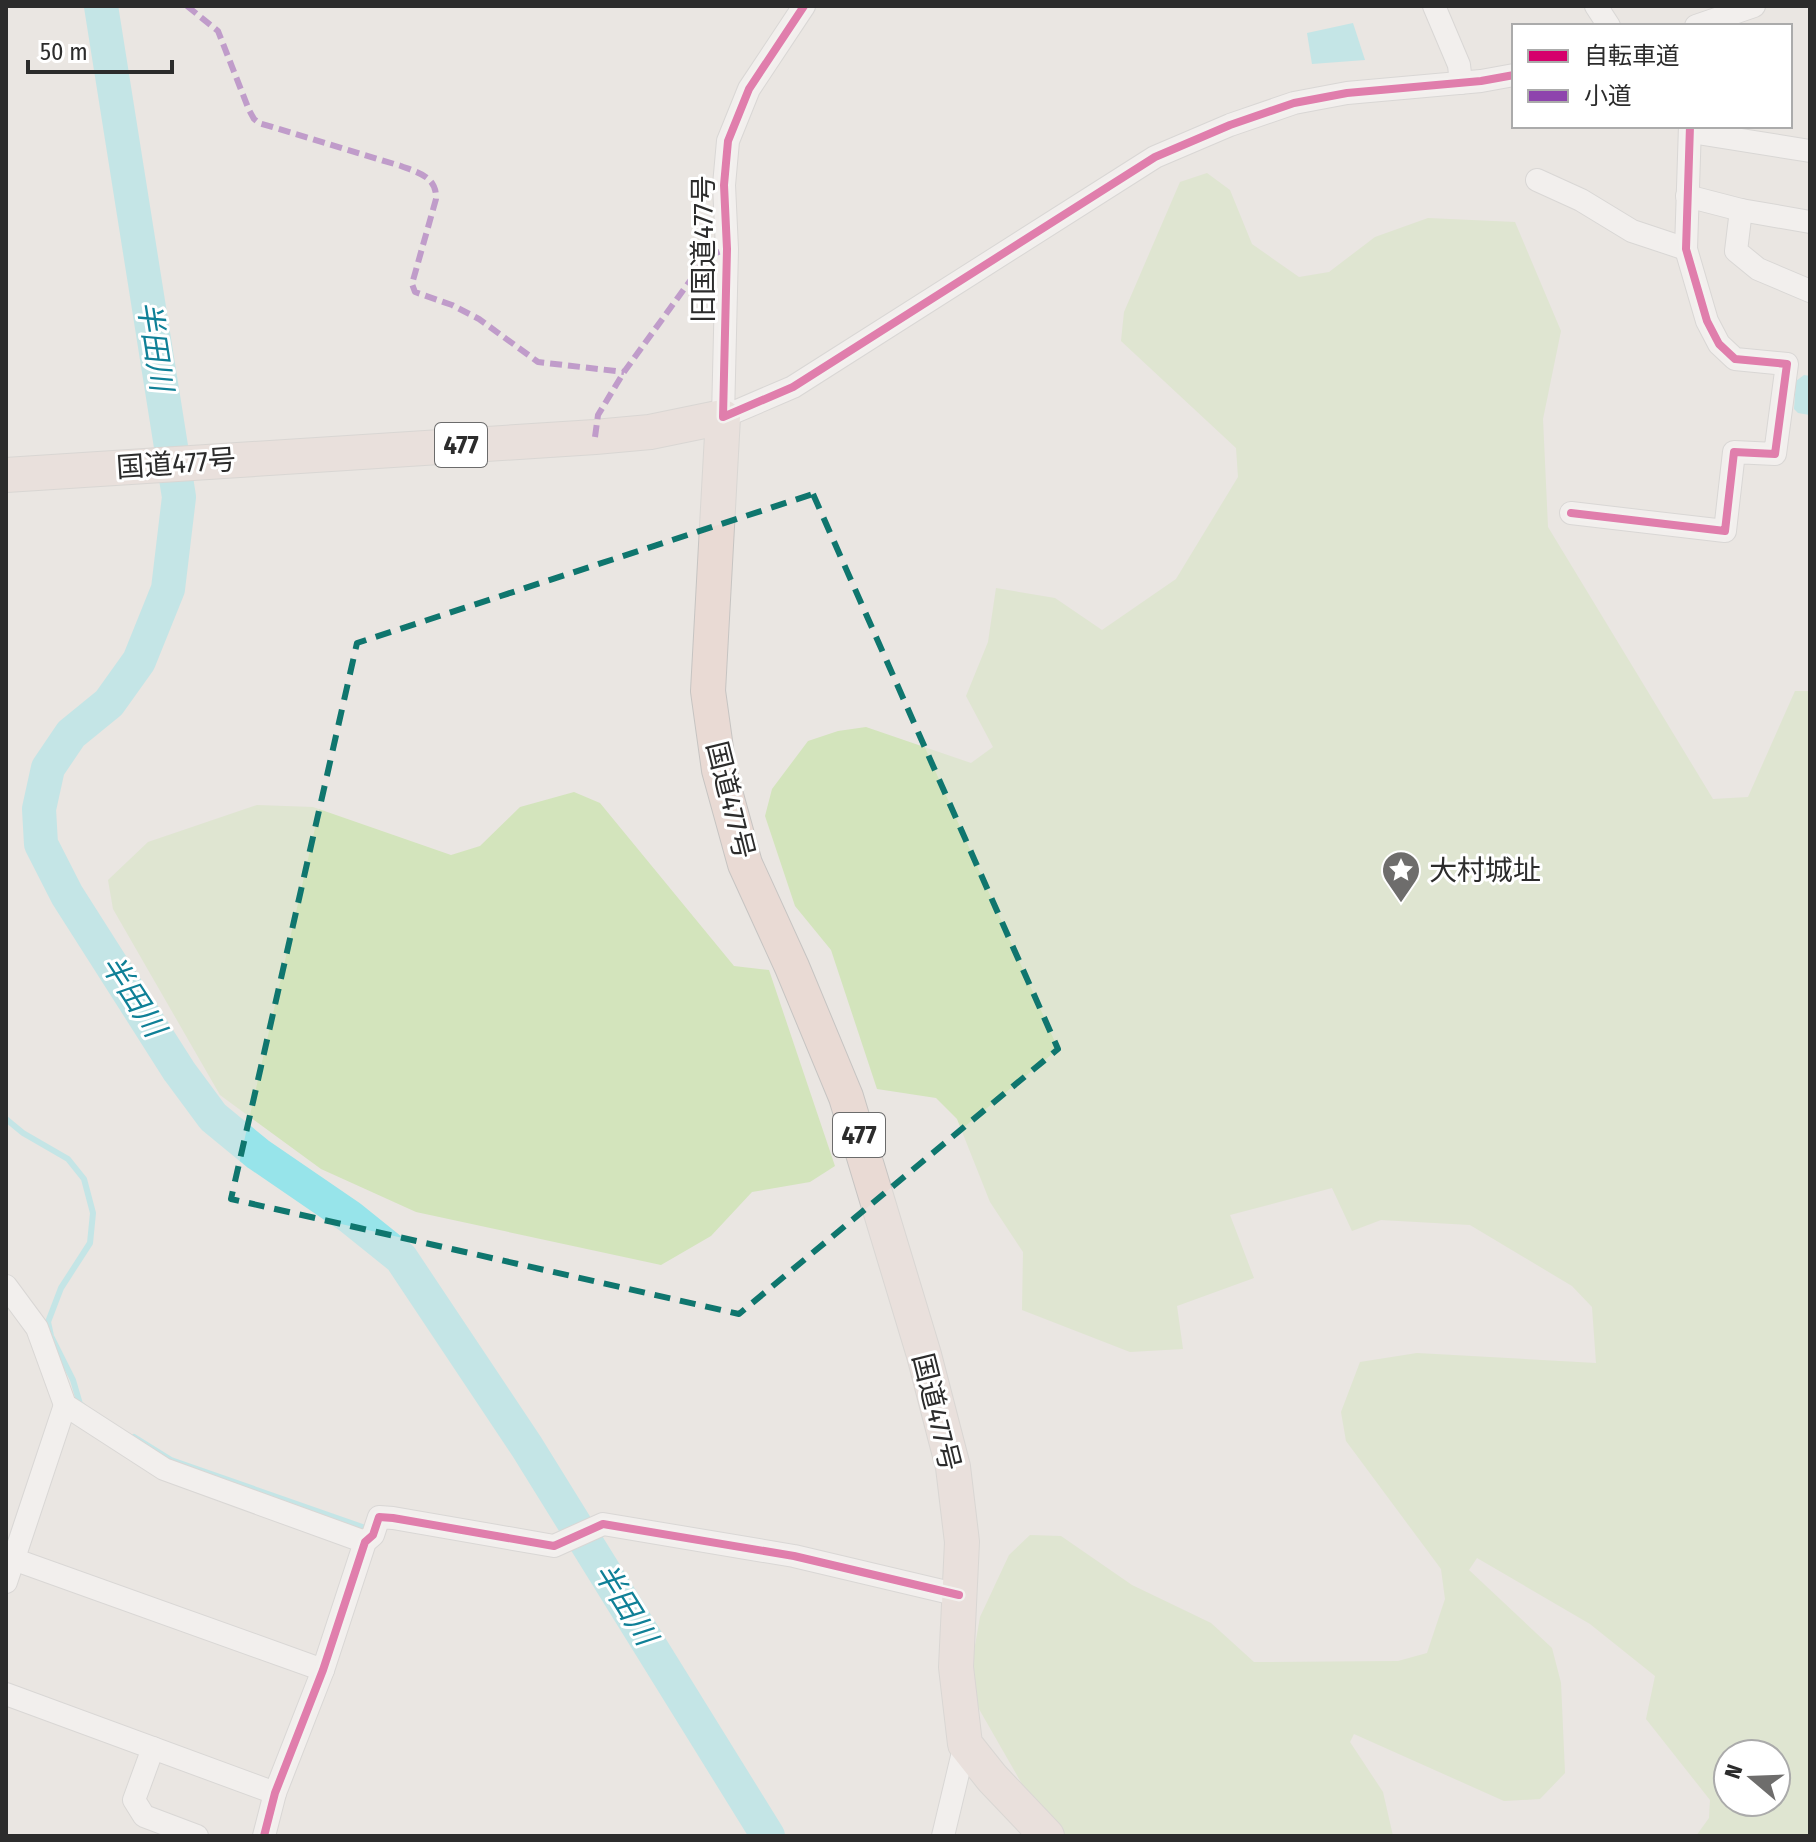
<svg xmlns="http://www.w3.org/2000/svg" width="1816" height="1842" font-family="'Fira Sans Condensed','Noto Sans JP',sans-serif">
  <style>
    .green { fill: #d3e4bc; fill-rule: evenodd }
    .water { fill: #97e4ea }
    .lines { fill: none; stroke-linecap: round; stroke-linejoin: round }
    .stream { stroke: #97e4ea; stroke-width: 6 }
    .river { stroke: #97e4ea; stroke-width: 34 }
    .minor-casing { stroke: #c6c5c5; stroke-width: 24 }
    .highway-casing { stroke: #c6c4c2; stroke-width: 36 }
    .minor { stroke: #fcfbfb; stroke-width: 22 }
    .highway { stroke: #e9dad4; stroke-width: 34 }
    .quiet { stroke: #8e44ad; stroke-width: 6; stroke-dasharray: 12 6; stroke-linecap: butt }
    .cycleway-casing { stroke: #fff; stroke-width: 13 }
    .cycleway { stroke: #d6006c; stroke-width: 8 }
    .marked { fill: none; stroke: #0f766e; stroke-width: 6; stroke-dasharray: 16 10; stroke-linejoin: round }
    .labels { text-anchor: middle; stroke-width: 6; stroke-linejoin: round; paint-order: stroke }
    .shield { fill: #fff; stroke: #6b6b6b; stroke-width: 2 }
    .shield-label { font-size: 26px; font-weight: bold; fill: #2c2c2c }
    .street-label { font-size: 28px; fill: #2c2c2c; stroke: #fff }
    .poi-label { font-size: 28px; fill: #2c2c2c; stroke: #fff; text-anchor: start }
    .water-label { font-size: 30px; font-style: italic; fill: #0f8097; stroke: #fff }
  </style>
  <rect width="100%" height="100%" fill="#eae6e2"/>
  <g class="green">
    <path d="M1207,173L1230,190L1252,244L1299,277L1329,272L1375,237L1428,218L1515,222L1561,331L1543,419L1548,527L1713,799L1748,797L1795,691H1810V1836H1696L1709,1818L1710,1800L1646,1719L1655,1676L1590,1624L1477,1558L1469,1570L1552,1648L1561,1683L1565,1773L1540,1799L1504,1801L1354,1734L1350,1742L1383,1792L1393,1836H1063L1046,1826L979,1709L970,1674L980,1617L1009,1555L1030,1535L1061,1536L1132,1585L1211,1623L1254,1662L1398,1661L1427,1653L1445,1599L1441,1569L1346,1441L1341,1412L1360,1362L1417,1353L1596,1363L1592,1307L1572,1286L1470,1225L1381,1220L1352,1231L1332,1188L1230,1215L1254,1278L1177,1306L1183,1349L1130,1352L1022,1310L1023,1252L990,1202L957,1119L936,1098L877,1089L831,950L795,906L765,816L772,789L808,741L838,731L866,727L971,763L993,747L966,696L988,642L996,588L1055,598L1102,630L1176,579L1238,477L1236,448L1121,341L1124,312L1180,182ZM1728,1754H1776V1802H1728Z"/>
    <polygon points="574,792 600,803 734,966 769,970 835,1166 810,1182 752,1192 711,1236 661,1265 416,1212 321,1169 220,1095 113,909 108,880 148,842 257,805 313,807 451,855 480,846 520,807"/>
  </g>
  <g class="water">
    <polygon points="1353,23 1365,60 1312,64 1307,33"/>
    <polygon points="1804,375 1810,376 1810,415 1798,413 1794,409 1796,381"/>
  </g>
  <g class="lines">
    <g class="stream">
      <polyline points="6,1119 23,1133 68,1159 84,1179 93,1213 90,1243 61,1288 48,1322 51,1336 73,1380 80,1404 83,1406"/>
      <polyline points="134,1437 171,1460 368,1529"/>
    </g>
    <polyline class="river" points="101,6 179,497 168,589 139,661 109,703 71,734 48,768 39,809 41,844 67,895 179,1071 213,1117 258,1154 350,1217 401,1258 527,1447 768,1836"/>
    <g class="minor-casing">
      <g id="minor">
        <polyline points="804,6 749,89 728,141 724,185 727,249 723,417 793,387 1155,157 1230,125 1294,103 1347,93 1481,81 1514,75"/>
        <polyline points="1434,6 1459,65 1461,83"/>
        <polyline points="1596,6 1609,26"/>
        <polyline points="1696,26 1754,6"/>
        <polyline points="1691,132 1810,151"/>
        <polyline points="1537,180 1581,200 1632,231 1686,249"/>
        <polyline points="1687,196 1741,210 1810,222"/>
        <polyline points="1741,210 1736,251 1758,269 1810,291"/>
        <polyline points="1571,513 1725,531 1734,452 1775,454 1787,364 1735,359 1719,344 1707,321 1686,249 1690,126"/>
        <polyline points="6,1286 37,1328 65,1405 164,1469 365,1542"/>
        <polyline points="13,1559 323,1670"/>
        <polyline points="6,1582 65,1405"/>
        <polyline points="6,1694 275,1793"/>
        <polyline points="153,1748 134,1800 144,1816 197,1836"/>
        <polyline points="264,1836 275,1793 323,1670 365,1542 373,1535 379,1517 393,1518 554,1546 603,1524 794,1556 959,1595"/>
        <polyline points="943,1836 965,1744"/>
      </g>
    </g>
    <g class="highway-casing">
      <polyline id="highway" points="6,475 595,437 650,432 723,417 708,691 719,770 745,864 792,967 846,1097 924,1355 953,1467 962,1542 956,1667 965,1744 992,1778 1047,1836"/>
    </g>
    <use href="#minor" class="minor"/>
    <use href="#highway" class="highway"/>
    <g class="quiet">
      <path d="M187,6L218,31L249,110L254,119L259,123L401,166C419,173 437,177 436,199L412,284L415,292L452,305L479,319L538,362L624,372"/>
      <polyline points="595,437 598,415 624,372 708,256 727,249"/>
    </g>
    <g class="cycleway-casing">
      <g id="cycleway">
        <polyline points="804,6 749,89 728,141 724,185 727,249 723,417 793,387 1155,157 1230,125 1294,103 1347,93 1481,81 1514,75"/>
        <polyline points="1571,513 1725,531 1734,452 1775,454 1787,364 1735,359 1719,344 1707,321 1686,249 1690,126"/>
        <polyline points="264,1836 275,1793 323,1670 365,1542 373,1535 379,1517 393,1518 554,1546 603,1524 794,1556 959,1595"/>
      </g>
    </g>
    <use href="#cycleway" class="cycleway"/>
  </g>
  <path d="M0 0H1816V1842H0ZM813,494L1058,1049L739,1314L231,1199L357,643Z" fill="#eae6e2" fill-opacity=".55" fill-rule="evenodd"/>
  <path class="marked" d="M813,494L1058,1049L739,1314L231,1199L357,643Z"/>
  <defs>
    <g id="sight-pin" transform="scale(2)"><path d="M0 17L-7.5 6A9.5 9.5 0 1 1 7.5 6Z" fill="#6e6d6c" stroke="#fff"/><path d="M0-6L1.8-2.2L6-1.7L2.9 1.2L3.7 5.4L0 3.3L-3.7 5.4L-2.9 1.2L-6-1.7L-1.8-2.2Z" fill="#fff"/></g>
  </defs>
  <g fill-rule="evenodd">
    <use href="#sight-pin" x="1401" y="870"/>
  </g>
  <g class="labels">
    <g class="shield">
      <rect x="435" y="423" width="52" height="44" rx="6"/>
      <rect x="833" y="1113" width="52" height="44" rx="6"/>
    </g>
    <g class="shield-label">
      <text x="461" y="454">477</text>
      <text x="859" y="1144">477</text>
    </g>
    <g class="street-label">
      <text transform="translate(703 249) rotate(-90)" y="10">旧国道477号</text>
      <text transform="translate(176 463) rotate(-4)" y="10">国道477号</text>
      <text transform="translate(731 800) rotate(76)" y="10">国道477号</text>
      <text transform="translate(937 1412) rotate(76)" y="10">国道477号</text>
    </g>
    <g class="poi-label">
      <text x="1429" y="880">大村城址</text>
    </g>
    <g class="water-label">
      <text transform="translate(155 346) rotate(81)" y="10">半田川</text>
      <text transform="translate(133 996) rotate(57)" y="10">半田川</text>
      <text transform="translate(625 1604) rotate(58)" y="10">半田川</text>
    </g>
  </g>
  <rect width="1816" height="1842" fill="none" stroke="#2c2c2c" stroke-width="16"/>
  <rect x="1512" y="24" width="280" height="104" fill="#ffffff" stroke="#ababab" stroke-width="2"/>
  <rect x="1528" y="50" width="40" height="12" fill="#d6006c" stroke="#ababab" stroke-width="2"/>
  <text x="1584" y="64" font-size="24" fill="#2c2c2c">自転車道</text>
  <rect x="1528" y="90" width="40" height="12" fill="#8e44ad" stroke="#ababab" stroke-width="2"/>
  <text x="1584" y="104" font-size="24" fill="#2c2c2c">小道</text>
  <g transform="translate(1752 1778) rotate(289)"><circle r="38" fill="#ffffff" stroke="#ababab" stroke-width="2"/>
  <path d="M0-6L14 30L0 20L-14 30Z" fill="#6e6d6c"/>
  <text y="-12" font-size="22" font-weight="bold" text-anchor="middle" fill="#2c2c2c">N</text>
  </g>
  <path d="M28 60v12h144v-12" fill="none" stroke="#2c2c2c" stroke-width="4"/>
  <text x="40" y="60" font-size="24" fill="#2c2c2c" stroke="#ffffff" stroke-width="6" paint-order="stroke">50 m</text>
</svg>
